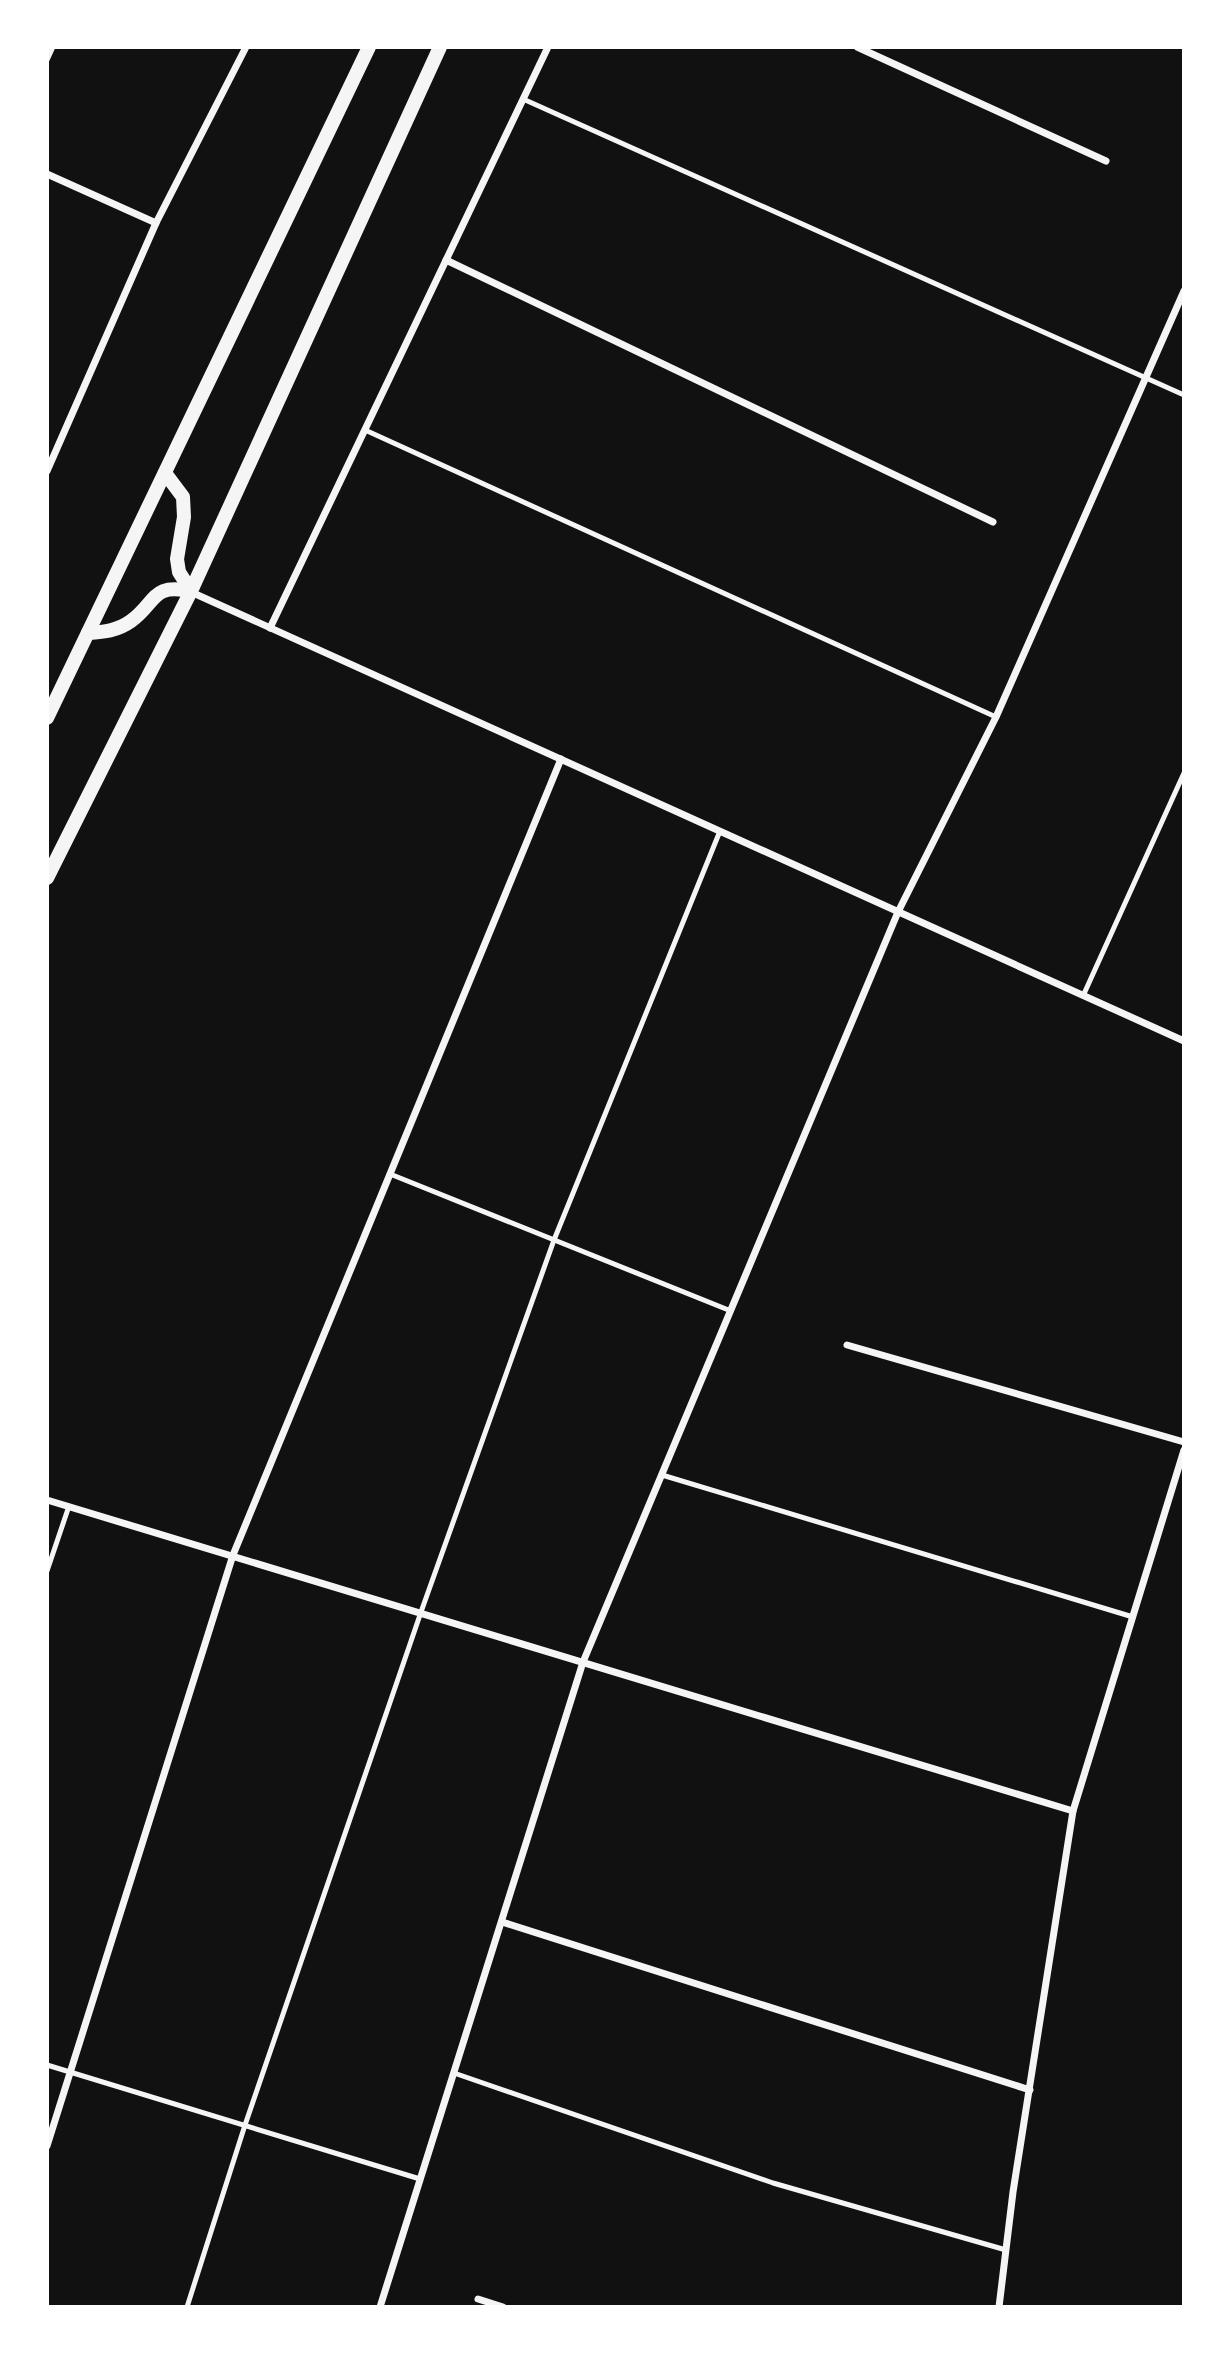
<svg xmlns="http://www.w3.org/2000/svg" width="1231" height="2354" font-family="'IBM Plex Sans',sans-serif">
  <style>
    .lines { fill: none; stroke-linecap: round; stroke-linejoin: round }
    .service { stroke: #f5f5f5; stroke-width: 5 }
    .minor { stroke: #f5f5f5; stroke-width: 7 }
    .secondary { stroke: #f5f5f5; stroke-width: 14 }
  </style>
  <rect width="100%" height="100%" fill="#111"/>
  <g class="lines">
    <g class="service">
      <polyline points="47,60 53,47"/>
      <polyline points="523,99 1184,395"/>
      <polyline points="365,430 996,717"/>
      <polyline points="1083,996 1184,773"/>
      <polyline points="390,1174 731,1311"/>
      <polyline points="662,1475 1133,1617"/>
      <polyline points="47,1571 69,1506"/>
      <polyline points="47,2065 420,2179"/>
      <polyline points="454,2073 773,2183 1006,2250"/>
      <polyline points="187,2307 245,2125 421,1612 554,1240 720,831"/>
    </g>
    <g class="minor">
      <polyline points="857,47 1106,161"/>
      <polyline points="47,174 156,223"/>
      <polyline points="446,260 993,522"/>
      <polyline points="47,471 156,223 246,47"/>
      <polyline points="191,592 1184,1041"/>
      <polyline points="270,628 548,47"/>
      <polyline points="847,1345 1184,1442"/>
      <polyline points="47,1500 1073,1811"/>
      <polyline points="502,1922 1030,2090"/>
      <polyline points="47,2146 233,1555 561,759"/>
      <polyline points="478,2299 503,2307"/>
      <polyline points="380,2307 583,1662 898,912 996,717 1184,291"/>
      <polyline points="999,2307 1013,2192 1073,1811 1184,1450"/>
    </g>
    <g class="secondary">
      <polyline points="165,473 183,497 184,517 177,559 179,572 191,591"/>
      <path d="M88,633C104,632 117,631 131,621C157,602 151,583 191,591"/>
      <polyline points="47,718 369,47"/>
      <polyline points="47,878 191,591 440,47"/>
    </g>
  </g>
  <rect width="1231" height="2354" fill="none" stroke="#ffffff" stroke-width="98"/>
</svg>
